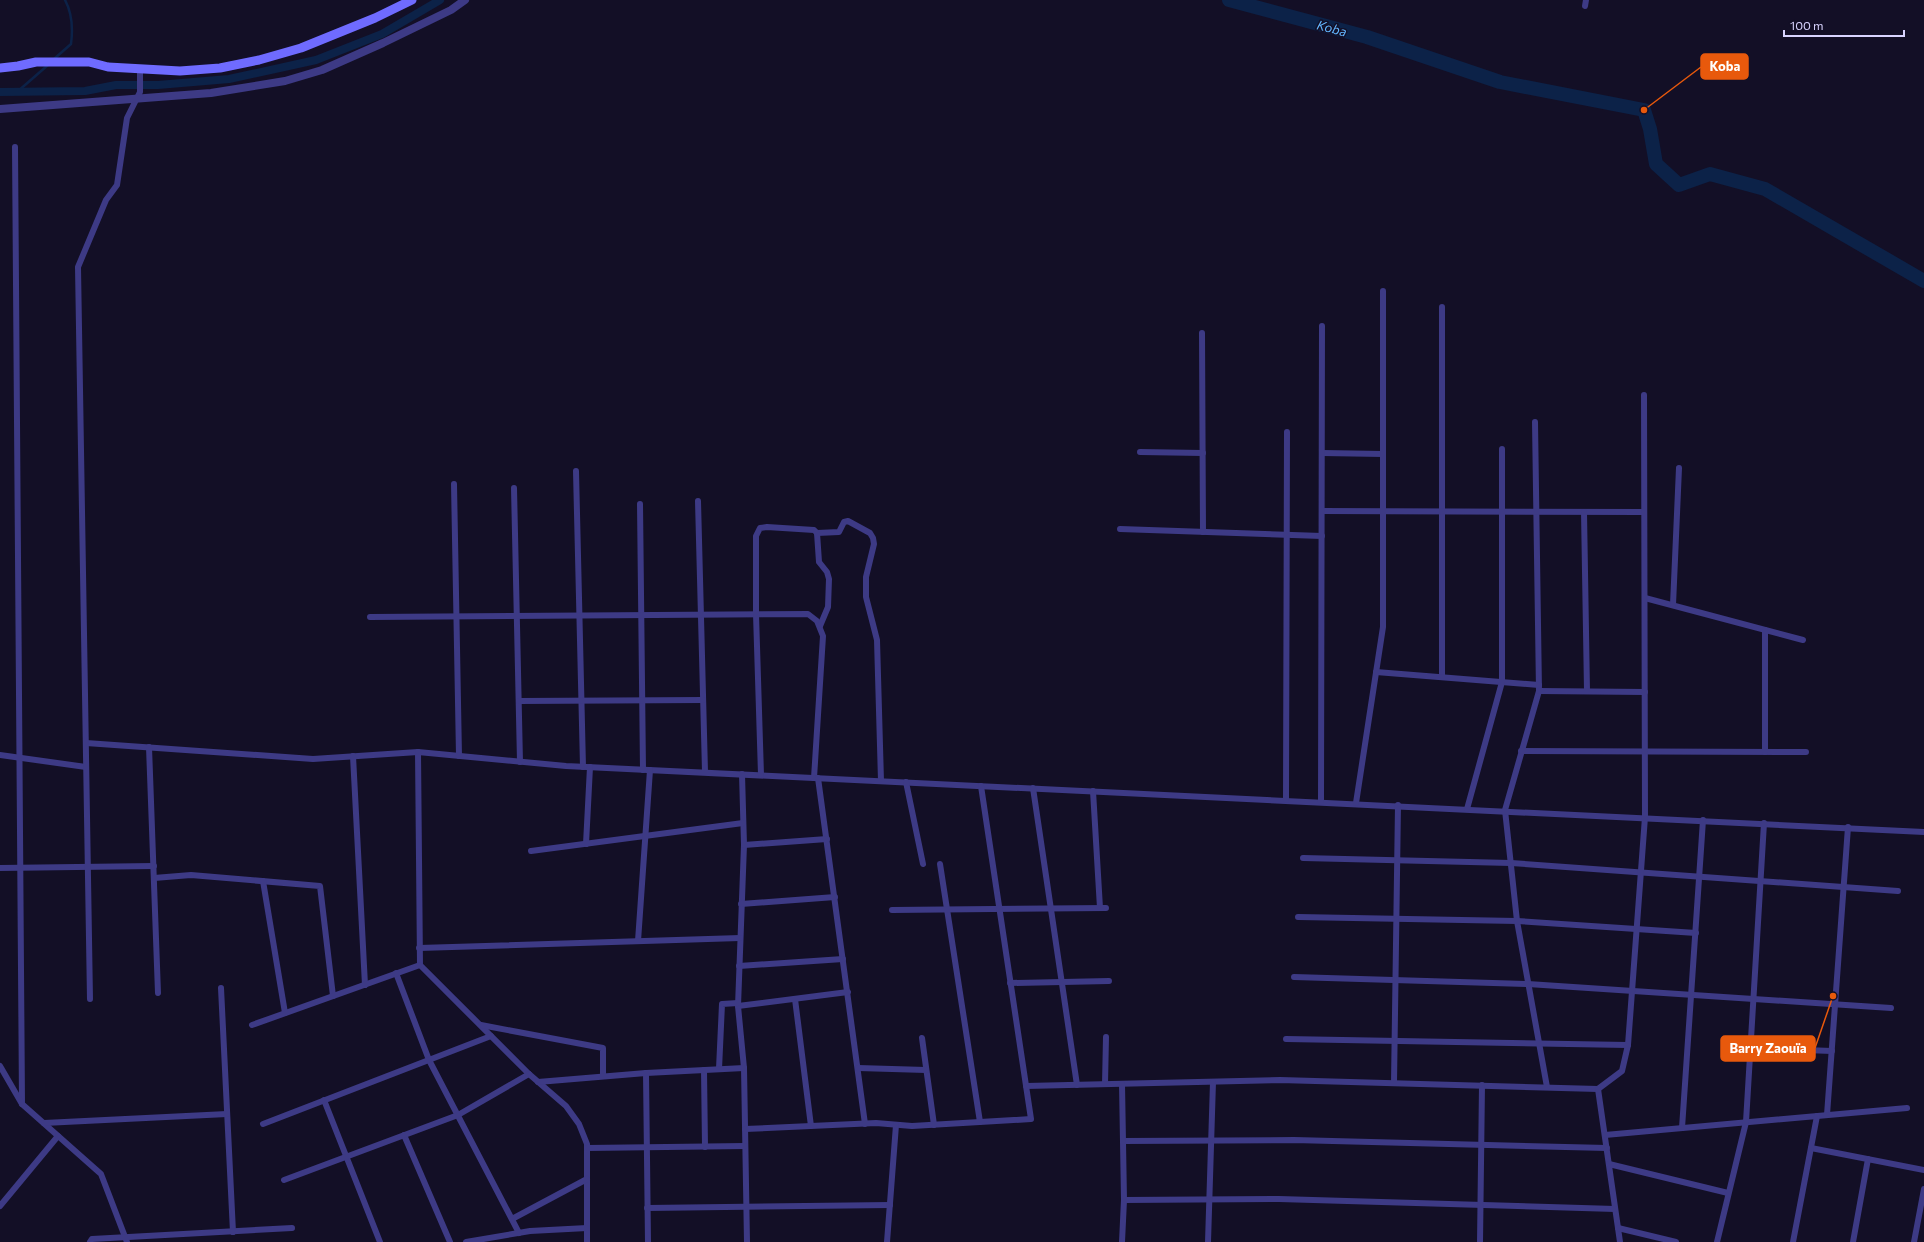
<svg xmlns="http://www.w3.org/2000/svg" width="1924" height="1242" font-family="Commissioner,sans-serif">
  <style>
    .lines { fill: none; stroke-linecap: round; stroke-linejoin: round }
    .stream { stroke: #0c2248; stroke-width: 2.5 }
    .canal { stroke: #0c2248; stroke-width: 8 }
    .river { stroke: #0c2248; stroke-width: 14 }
    .minor { stroke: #3d3a85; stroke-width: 6 }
    .tertiary { stroke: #3d3a85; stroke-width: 8 }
    .secondary { stroke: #6f6bff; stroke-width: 9 }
    .labels { text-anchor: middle; stroke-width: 3; stroke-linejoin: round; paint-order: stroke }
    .water-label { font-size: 13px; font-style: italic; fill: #62b6ff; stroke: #130f26 }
    .leader { fill: none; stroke: #e8590c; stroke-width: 1.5 }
    .callout-dot { fill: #e8590c; stroke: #130f26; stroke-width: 1.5 }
    .callout { fill: #e8590c; stroke: #e8590c; stroke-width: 1.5 }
    .callout-label { font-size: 13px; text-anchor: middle; font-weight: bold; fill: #fff }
  </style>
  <rect width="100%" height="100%" fill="#130f26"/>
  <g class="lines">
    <g class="stream">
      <path d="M54,59L71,44C73,29 72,13 65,0"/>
      <polyline points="17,92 48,65"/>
    </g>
    <polyline class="canal" points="0,92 85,91 116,85 158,85 229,79 316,60 382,34 440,0"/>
    <polyline class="river" points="1229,0 1367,37 1500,82 1644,110 1650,129 1656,164 1679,185 1710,174 1765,189 1924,281"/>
    <g class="minor">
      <polyline points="1585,6 1586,0"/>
      <polyline points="15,147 22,1104"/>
      <polyline points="1442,307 1442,677"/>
      <polyline points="1202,333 1203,532"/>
      <polyline points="1535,422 1539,691 1505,810 1517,921 1547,1087"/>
      <polyline points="1140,452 1203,453"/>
      <polyline points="1322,453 1383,454"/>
      <polyline points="576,471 583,767"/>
      <polyline points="454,484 459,756"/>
      <polyline points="514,488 520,762"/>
      <polyline points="698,501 705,772"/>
      <polyline points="640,504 643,770"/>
      <polyline points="1322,511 1644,512"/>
      <polyline points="1584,512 1587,691"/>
      <polyline points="1120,529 1322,536"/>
      <polyline points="817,533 839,532 844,522 848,521 870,533 873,538 874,544 866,577 866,597 877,640 881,781"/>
      <polyline points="1645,598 1803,640"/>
      <polyline points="1673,605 1679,468"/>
      <polyline points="370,617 808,614 817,621 823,636 814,778"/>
      <polyline points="1376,672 1539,685"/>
      <polyline points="1539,691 1645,692"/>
      <polyline points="519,701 703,700"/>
      <polyline points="86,743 313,759 418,752 566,766 1924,832"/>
      <polyline points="149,747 158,993"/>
      <polyline points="1521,751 1806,752"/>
      <polyline points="418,752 420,965 529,1074 566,1106 579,1124 587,1144 587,1242"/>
      <polyline points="1765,752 1765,630"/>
      <polyline points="0,755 86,767"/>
      <polyline points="353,756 365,985"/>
      <polyline points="742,774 744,845 738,1006 744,1068 747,1242"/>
      <polyline points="761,775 756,614 756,536 760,528 767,527 814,530 817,533 819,562 827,572 829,579 828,607 820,626"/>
      <polyline points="818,778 865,1124"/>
      <polyline points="906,782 923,864"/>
      <polyline points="1033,788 1077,1085"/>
      <polyline points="1093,791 1100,908"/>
      <polyline points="1286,800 1287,432"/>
      <polyline points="1321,802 1322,326"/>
      <polyline points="1356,803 1383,627 1383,291"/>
      <polyline points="1467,809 1502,682 1502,449"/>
      <polyline points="586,844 590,767"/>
      <polyline points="744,845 827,839"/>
      <polyline points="531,851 743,823"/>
      <polyline points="1303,858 1511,863 1898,891"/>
      <polyline points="940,864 980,1122"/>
      <polyline points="0,868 154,866"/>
      <polyline points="154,878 191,875 320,886 333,996"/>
      <polyline points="263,881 285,1013"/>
      <polyline points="741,904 835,897"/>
      <polyline points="892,910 1106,908"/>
      <polyline points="1298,917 1517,921 1696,933"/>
      <polyline points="638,941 650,770"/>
      <polyline points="419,948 740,938"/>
      <polyline points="739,966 843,959"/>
      <polyline points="396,973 429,1060 519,1233"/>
      <polyline points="1294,977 1528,984 1891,1008"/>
      <polyline points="1010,983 1109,981"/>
      <polyline points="221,988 233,1232"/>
      <polyline points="90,999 78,267 106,200 117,185 127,118 140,92 140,69"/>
      <polyline points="795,999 811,1126"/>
      <polyline points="738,1006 848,992"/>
      <polyline points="252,1025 420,965"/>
      <polyline points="481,1025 603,1048 603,1076"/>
      <polyline points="922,1038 934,1125"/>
      <polyline points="1286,1039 1628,1045"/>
      <polyline points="1750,1048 1832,1051"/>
      <polyline points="0,1066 22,1104 101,1174 127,1242"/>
      <polyline points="858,1068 926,1070"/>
      <polyline points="719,1069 722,1004 738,1003"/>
      <polyline points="704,1070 705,1147"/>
      <polyline points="646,1073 648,1242"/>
      <polyline points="538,1082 646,1073 744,1068"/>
      <polyline points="1394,1083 1398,805"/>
      <polyline points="1105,1084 1106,1037"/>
      <polyline points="1026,1086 1280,1080 1598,1089 1622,1071 1628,1045 1645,817 1644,395"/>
      <polyline points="1598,1089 1620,1242"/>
      <polyline points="324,1100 380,1242"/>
      <polyline points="1827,1115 1848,827"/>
      <polyline points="44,1123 227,1114"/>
      <polyline points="263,1124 491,1036"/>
      <polyline points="1682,1128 1703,820"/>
      <polyline points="745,1129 876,1123 912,1126 1031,1119 981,786"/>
      <polyline points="404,1135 450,1242"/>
      <polyline points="1605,1135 1907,1108"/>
      <polyline points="1123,1141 1294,1140 1607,1148"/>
      <polyline points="587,1148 745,1146"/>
      <polyline points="1811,1148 1924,1170"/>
      <polyline points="1609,1164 1728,1193"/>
      <polyline points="284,1180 458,1115 529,1074"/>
      <polyline points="1124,1200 1279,1199 1615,1209"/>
      <polyline points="0,1206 58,1136"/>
      <polyline points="647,1208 890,1205"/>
      <polyline points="512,1219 587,1179"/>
      <polyline points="1618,1228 1676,1242"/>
      <polyline points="90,1242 92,1239 292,1228"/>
      <polyline points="466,1242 530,1231 587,1228"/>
      <polyline points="887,1242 896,1125"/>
      <polyline points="1122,1242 1124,1200 1122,1084"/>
      <polyline points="1208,1242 1213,1082"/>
      <polyline points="1480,1242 1482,1085"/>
      <polyline points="1717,1242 1746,1122 1764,823"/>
      <polyline points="1793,1242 1817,1116"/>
      <polyline points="1853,1242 1868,1159"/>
      <polyline points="1914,1242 1924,1189"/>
    </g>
    <polyline class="tertiary" points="0,109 211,93 285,81 322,70 383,43 451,10 465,0"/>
    <polyline class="secondary" points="0,68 18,66 36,62 89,62 108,67 180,71 220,68 259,60 301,48 375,18 412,0"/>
  </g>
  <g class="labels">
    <g class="water-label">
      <text transform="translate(1332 28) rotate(15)" y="5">Koba</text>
    </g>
  </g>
  <path class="leader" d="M1644 110L1701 67M1833 996L1815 1048"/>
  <g class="callout-dot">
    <circle cx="1644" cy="110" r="4"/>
    <circle cx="1833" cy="996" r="4"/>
  </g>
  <g class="callout">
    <rect x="1701" y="54" width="47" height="25" rx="4"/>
    <rect x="1721" y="1036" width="94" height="25" rx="4"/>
  </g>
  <g class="callout-label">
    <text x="1725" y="71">Koba</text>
    <text x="1768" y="1053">Barry Zaouïa</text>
  </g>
  <path d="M1784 30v6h120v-6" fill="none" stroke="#d9d4ff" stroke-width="2"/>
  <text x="1790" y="30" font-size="12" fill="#d9d4ff" stroke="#130f26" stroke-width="3" paint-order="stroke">100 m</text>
</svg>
